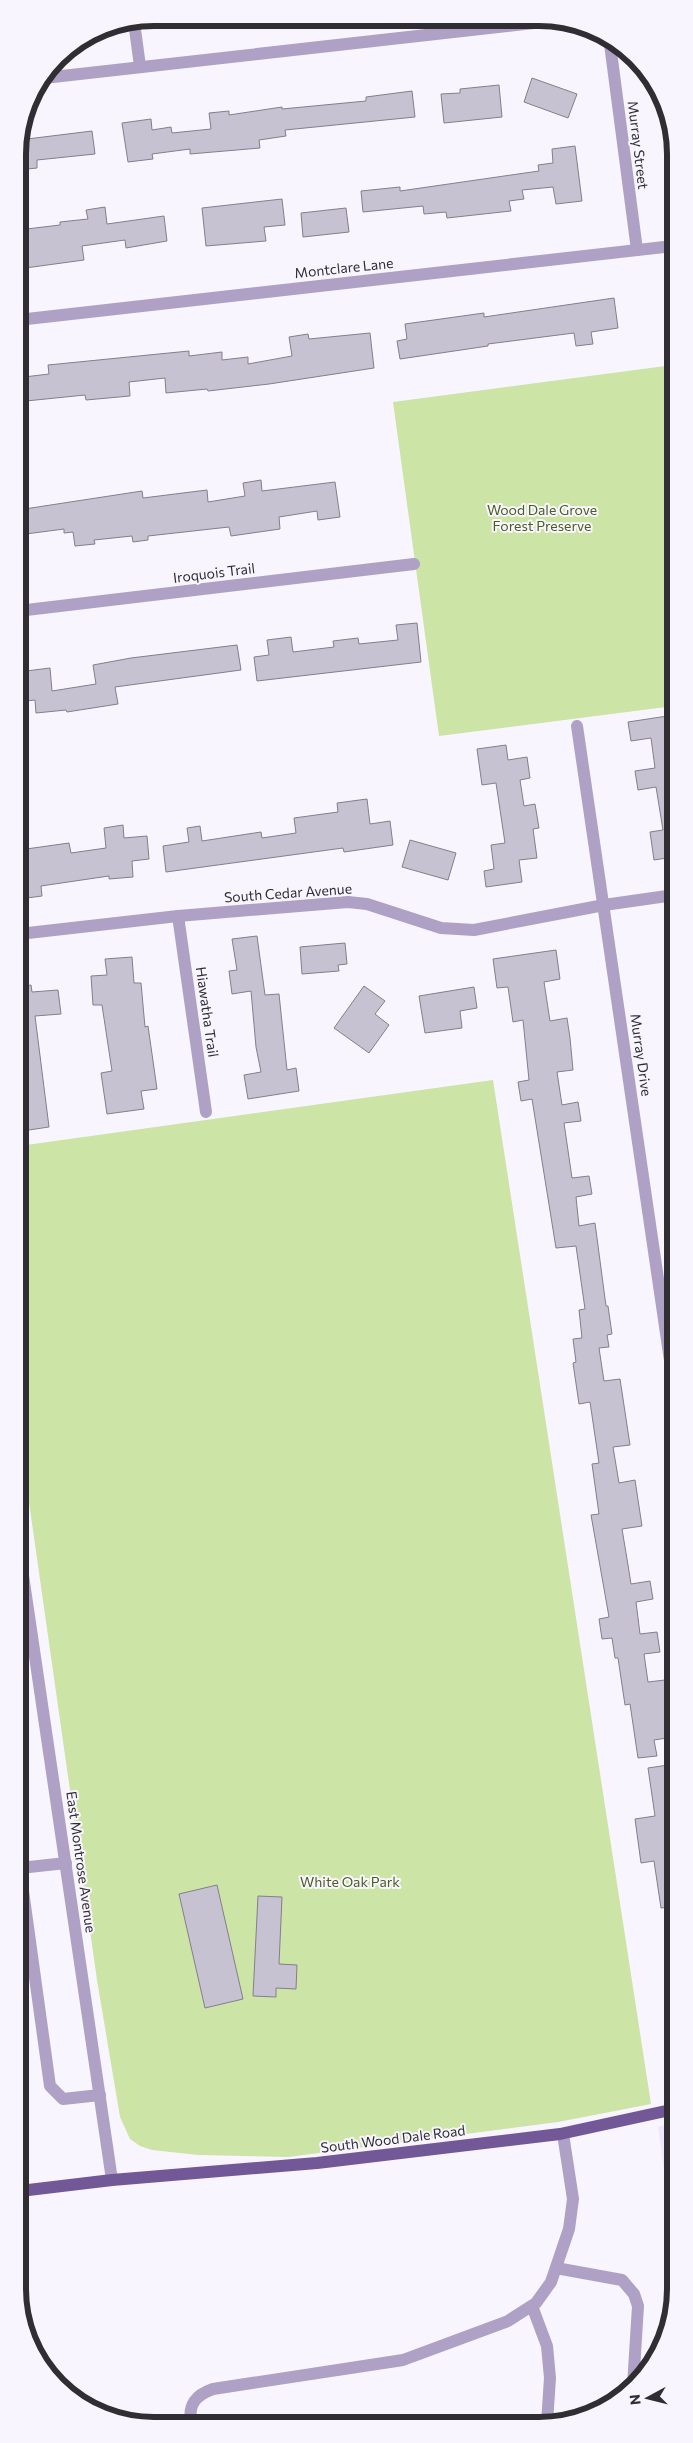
<svg xmlns="http://www.w3.org/2000/svg" width="693" height="2443" font-family="Commissioner,sans-serif">
  <style>
    .built { fill: #f0e7fe }
    .green { fill: #cce4a5 }
    .building { fill: #c7c2d1; stroke: #847e8c }
    .lines { fill: none; stroke-linecap: round; stroke-linejoin: round }
    .minor { stroke: #afa1c5; stroke-width: 12 }
    .major { stroke: #735898; stroke-width: 12 }
    .labels { text-anchor: middle; stroke-width: 4; stroke-linejoin: round; paint-order: stroke }
    .street-label { font-size: 14px; fill: #302e33; stroke: #f9f5ff }
    .park-label { font-size: 14px; fill: #4b5f21; stroke: #f9f5ff }
    .rim { fill: none; stroke: #302e33; stroke-width: 6 }
  </style>
  <rect width="100%" height="100%" fill="#f9f5ff"/>
  <polygon class="built" points="675,2122 675,2248 658,2127"/>
  <g class="green">
    <polygon points="673,365 674,706 439,736 393,402"/>
    <polygon points="493,1080 651,2104 558,2122 288,2157 198,2155 152,2150 140,2146 130,2139 120,2117 97,1980 19,1432 19,1146"/>
  </g>
  <g class="building">
    <polygon points="532,78 577,94 568,118 524,102"/>
    <polygon points="499,85 502,117 444,123 441,94 460,93 460,89"/>
    <polygon points="412,91 415,117 285,130 286,136 259,140 260,148 190,154 190,149 152,154 153,159 128,162 122,123 151,119 152,130 171,127 172,133 211,129 209,113 229,111 229,115 282,107 282,109 366,101 366,97"/>
    <polygon points="92,131 95,154 37,160 37,168 18,170 19,140"/>
    <polygon points="575,146 582,201 556,204 553,187 522,190 524,199 509,201 511,211 447,218 446,212 424,214 423,206 363,212 361,191 400,187 400,191 539,171 538,165 553,163 552,149"/>
    <polygon points="282,199 285,225 264,227 266,241 206,246 202,208"/>
    <polygon points="105,207 107,224 164,216 167,241 126,248 125,240 82,246 84,260 18,269 18,230 60,225 60,222 88,219 86,210"/>
    <polygon points="346,208 349,232 303,237 301,213"/>
    <polygon points="614,298 618,328 591,332 593,344 576,346 574,333 488,344 488,346 400,359 397,341 407,339 405,324 484,313 484,317"/>
    <polygon points="370,333 374,368 269,384 208,391 207,389 166,393 165,378 129,382 130,396 86,400 85,395 26,401 24,377 49,374 48,365 189,351 189,356 222,352 222,360 248,357 248,364 292,356 289,337 308,334 309,339"/>
    <polygon points="261,480 262,491 335,482 340,517 318,520 317,511 279,517 280,529 231,536 229,527 148,536 148,540 133,542 132,536 94,540 95,544 75,546 73,532 64,533 64,529 18,535 18,510 142,491 143,498 207,490 208,502 245,496 243,483"/>
    <polygon points="417,623 421,662 257,681 254,657 269,655 267,640 291,637 293,652 334,647 333,641 358,638 359,644 398,640 396,625"/>
    <polygon points="237,645 241,670 115,687 118,704 67,712 66,710 36,713 35,700 18,702 18,672 50,668 52,691 96,684 93,665 131,658"/>
    <polygon points="674,715 674,857 654,860 650,832 663,830 656,787 638,790 635,771 655,768 651,738 631,741 628,722"/>
    <polygon points="506,745 508,760 527,757 530,778 520,780 524,806 535,804 539,828 533,829 537,858 519,860 522,882 486,887 484,871 494,869 491,845 505,843 496,783 482,785 477,749"/>
    <polygon points="367,799 370,824 390,821 393,845 344,852 343,848 166,872 163,846 189,842 187,828 200,826 202,841 261,832 262,838 296,833 294,818 338,812 337,803"/>
    <polygon points="123,825 124,838 147,836 149,859 132,861 133,877 109,879 109,876 41,886 42,896 19,899 19,850 69,843 71,853 106,848 104,828"/>
    <polygon points="410,840 456,853 448,880 402,867"/>
    <polygon points="257,936 265,995 279,994 287,1070 296,1068 299,1091 248,1099 244,1075 261,1072 256,1047 251,991 232,994 229,971 237,970 232,939"/>
    <polygon points="345,943 347,964 338,965 339,971 302,974 300,947"/>
    <polygon points="556,950 560,979 544,982 550,1021 567,1018 570,1038 573,1070 557,1072 562,1105 578,1102 581,1121 564,1123 572,1178 589,1176 592,1194 576,1197 579,1226 595,1223 606,1306 608,1306 612,1334 607,1335 609,1347 599,1348 604,1381 620,1379 630,1445 613,1447 619,1483 635,1480 642,1526 622,1529 628,1565 631,1584 650,1581 653,1599 636,1602 640,1634 657,1632 660,1652 644,1654 648,1682 665,1680 674,1737 654,1740 657,1756 638,1758 630,1704 625,1705 618,1658 615,1658 612,1638 602,1639 599,1619 609,1617 591,1515 599,1514 592,1464 599,1463 590,1402 579,1404 573,1363 576,1362 573,1339 582,1338 579,1310 585,1309 576,1246 556,1248 532,1099 521,1101 518,1082 529,1080 523,1020 513,1022 508,987 497,988 493,959"/>
    <polygon points="132,957 134,983 141,983 145,1027 148,1026 157,1089 141,1091 144,1109 107,1114 101,1073 112,1071 102,1005 93,1005 91,976 107,975 105,959"/>
    <polygon points="31,985 32,992 58,990 61,1014 35,1016 49,1127 22,1131 19,1108 19,1023 23,1022 19,987"/>
    <polygon points="364,986 385,1001 375,1014 389,1025 369,1053 334,1028"/>
    <polygon points="474,987 477,1008 460,1011 462,1028 425,1033 419,996"/>
    <polygon points="675,1764 675,1906 661,1908 654,1861 641,1863 635,1819 655,1816 648,1768"/>
    <polygon points="217,1885 243,1999 205,2008 179,1894"/>
    <polygon points="258,1896 282,1897 279,1964 297,1965 296,1989 276,1988 276,1997 253,1996"/>
  </g>
  <g class="lines">
    <g class="minor">
      <polyline points="134,22 140,66"/>
      <polyline points="610,44 637,250"/>
      <polyline points="44,78 560,20"/>
      <polyline points="18,320 673,246"/>
      <polyline points="18,611 414,564"/>
      <polyline points="577,726 674,1388"/>
      <polyline points="178,916 206,1112"/>
      <polyline points="19,934 178,916 348,902 367,904 441,928 474,930 604,905 674,895"/>
      <polyline points="19,1548 112,2180"/>
      <polyline points="20,1868 66,1863"/>
      <polyline points="20,1869 50,2086 63,2099 100,2095"/>
      <polyline points="556,2268 622,2280 634,2294 638,2306 633,2386"/>
      <polyline points="532,2306 547,2346 550,2378 547,2423"/>
      <path d="M191,2423C188,2404 196,2395 213,2389L403,2360L508,2321L536,2303L551,2282L569,2229L573,2199L563,2134"/>
    </g>
    <polyline class="major" points="20,2191 112,2180 317,2163 560,2134 675,2109"/>
  </g>
  <g class="labels">
    <g class="street-label">
      <text transform="translate(638 145) rotate(83)" y="5">Murray Street</text>
      <text transform="translate(344 268) rotate(-6)" y="5">Montclare Lane</text>
      <text transform="translate(214 573) rotate(-7)" y="5">Iroquois Trail</text>
      <text transform="translate(288 893) rotate(-4)" y="5">South Cedar Avenue</text>
      <text transform="translate(207 1012) rotate(82)" y="5">Hiawatha Trail</text>
      <text transform="translate(641 1055) rotate(82)" y="5">Murray Drive</text>
      <text transform="translate(81 1862) rotate(82)" y="5">East Montrose Avenue</text>
      <text transform="translate(393 2139) rotate(-7)" y="5">South Wood Dale Road</text>
    </g>
    <g class="park-label">
      <text x="542" y="515">Wood Dale Grove<tspan x="542" dy="16">Forest Preserve</tspan></text>
      <text x="350" y="1887">White Oak Park</text>
    </g>
  </g>
  <path d="M0 0H693V2443H0ZM154 26H539A128 128 0 0 1 667 154V2289A128 128 0 0 1 539 2417H154A128 128 0 0 1 26 2289V154A128 128 0 0 1 154 26Z" fill="#f9f5ff" fill-rule="evenodd"/>
  <path class="rim" d="M154 26H539A128 128 0 0 1 667 154V2289A128 128 0 0 1 539 2417H154A128 128 0 0 1 26 2289V154A128 128 0 0 1 154 26Z"/>
  <g transform="translate(648 2398) rotate(263)" stroke="#f9f5ff" stroke-width="4" paint-order="stroke">
  <path d="M0-4L9 19L0 12L-9 19Z" fill="#302e33"/>
  <text y="-8" font-size="14" font-weight="bold" text-anchor="middle" fill="#302e33">N</text>
  </g>
</svg>
